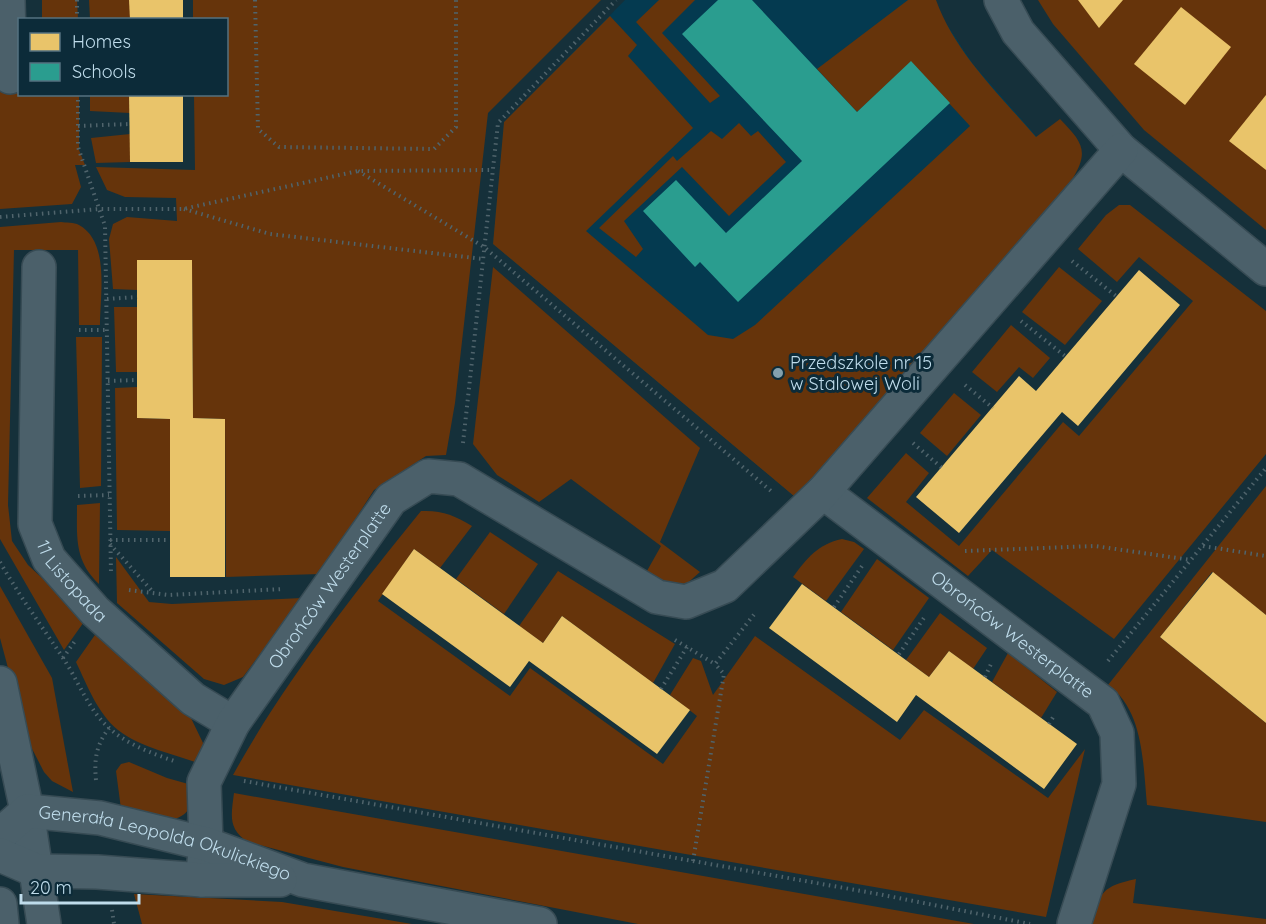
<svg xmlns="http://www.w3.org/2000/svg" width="1266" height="924" font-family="Quicksand,sans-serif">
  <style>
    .built { fill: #043a50 }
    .green { fill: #66340b }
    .homes { fill: #e9c46a }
    .schools { fill: #2a9d8f }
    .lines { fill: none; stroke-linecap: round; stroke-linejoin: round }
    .minor-casing { stroke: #374b54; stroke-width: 36 }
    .tertiary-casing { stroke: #374b54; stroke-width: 36 }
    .path { stroke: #50646c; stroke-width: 4; stroke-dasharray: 1.5 4.5; stroke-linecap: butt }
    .minor { stroke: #4b606a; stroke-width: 33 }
    .tertiary { stroke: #4b606a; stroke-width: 33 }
    .poi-dot { fill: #84a0ad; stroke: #0c2b39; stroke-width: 2 }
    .labels { text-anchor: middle; stroke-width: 6; stroke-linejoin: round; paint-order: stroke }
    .poi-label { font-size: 18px; fill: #bfdceb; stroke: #0c2b39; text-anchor: start }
    .street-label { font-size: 18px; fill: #bfdceb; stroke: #0c2b39 }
  </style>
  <rect width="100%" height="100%" fill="#15303a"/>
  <polygon class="built" points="625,0 935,0 938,11 973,64 1073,178 801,502 493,244 504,122"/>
  <g class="green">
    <polygon points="42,0 77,0 78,19 42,19"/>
    <polygon points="89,0 131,0 130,19 90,19"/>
    <polygon points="193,0 601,0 488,113 455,403 446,455 426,456 374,490 320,574 226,577 225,419 193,418 192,260 137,260 137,290 113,289 109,239 113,224 127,217 177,221 176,198 125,197 107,190 96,167 195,170 194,95 226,94 226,20 193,19"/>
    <polygon points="659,0 695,0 662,33 720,96 710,103 636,22"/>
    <path d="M908,0H936C955,53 1000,95 1036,137L1060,119C1081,141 1090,150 1073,178L801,502L493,244L504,122L610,16L637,45L628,56L693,128L586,231L708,335L733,339L755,325L970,126L911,62L857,112L817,69Z"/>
    <polygon points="1038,0 1266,0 1266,230 1144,130 1053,24"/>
    <polygon points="0,92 79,95 79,150 85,165 75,165 81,187 72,204 0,209"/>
    <polygon points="90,95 129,95 130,113 90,111"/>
    <polygon points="739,123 751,136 758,131 786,162 729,216 682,167 624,221 643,249 636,257 599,228 673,156 677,161 711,131 722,139"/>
    <polygon points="130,134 130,162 96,163 91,138"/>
    <polygon points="1119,205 1130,205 1266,311 1266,454 1114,639 992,550 968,576 867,498 906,453 929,473 906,502 959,546 1063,422 1079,436 1193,301 1139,257 1117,282 1078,249 1106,215"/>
    <path d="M61,222C66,223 74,222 79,225C110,242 100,295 100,325H79L78,250H14L8,505L12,541L28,565L86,619L64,650L0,539V227Z"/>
    <polygon points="493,267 700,448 660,542 700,572 683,587 643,578 661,546 571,479 539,502 497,475 473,444"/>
    <polygon points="1059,267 1102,301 1065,345 1022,312"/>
    <polygon points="114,307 137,307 137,372 116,372"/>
    <polygon points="1011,325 1050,358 1033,378 1019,367 997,392 972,372"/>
    <polygon points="76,337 102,337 101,486 80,488"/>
    <polygon points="137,387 138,418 170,419 170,531 117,530 115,388"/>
    <polygon points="954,393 981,415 947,456 920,433"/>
    <path d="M1266,486V615L1212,572L1160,637L1266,723V822L1147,805C1143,765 1144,710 1108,685Z"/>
    <path d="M100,503L99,584C74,560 77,537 77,505Z"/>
    <path d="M421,511C442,510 454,515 472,526L440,568L414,549L378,601L510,696L530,668L663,764L697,716L670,695L693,658L701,661L713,695L755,636L900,740L924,710L1048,798L1085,749L1046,917L233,775C285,681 353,595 421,511Z"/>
    <polygon points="490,532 538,564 504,614 456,579"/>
    <path d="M842,539L854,542L864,549L826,601L793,577C807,558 818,544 842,539Z"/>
    <polygon points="116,557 149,602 172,604 302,598 243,677 224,685 204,679 117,603"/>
    <polygon points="877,559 929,598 893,650 841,612"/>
    <polygon points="558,571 675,644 653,683 562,616 543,643 519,626"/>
    <polygon points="0,586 52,678 73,792 52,781 44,772 27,739 0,638"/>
    <polygon points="940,613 987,648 973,669 949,651 929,677 906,660"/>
    <path d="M97,632L190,716L203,743L201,764C174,754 141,748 118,730C98,714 87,685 76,662Z"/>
    <polygon points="1008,653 1057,692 1041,718 992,682"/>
    <path d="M129,762L167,778L199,787C185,835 159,819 121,809L116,771L121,764Z"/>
    <path d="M234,793L974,924H638L343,867L248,842C228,829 231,816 234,793Z"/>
    <path d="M1136,879L1133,903L1266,919V924H1091C1099,892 1103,886 1136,879Z"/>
    <polygon points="134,894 282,902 412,924 142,924"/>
  </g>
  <g class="homes">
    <polygon points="129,0 183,0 183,20 130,20"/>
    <polygon points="1078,0 1123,0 1099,28"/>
    <polygon points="1181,7 1231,47 1185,105 1134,64"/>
    <polygon points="129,94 183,94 183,162 130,162"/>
    <polygon points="1266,95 1266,170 1229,141"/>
    <polygon points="137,260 192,260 193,418 225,419 225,577 170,577 170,419 137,418"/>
    <polygon points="1139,270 1180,305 1078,426 1062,412 959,533 916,497 1019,376 1036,391"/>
    <polygon points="414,549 543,643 562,616 690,710 657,754 529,661 510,687 382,594"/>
    <polygon points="1213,572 1266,615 1266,723 1160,637"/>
    <polygon points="802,584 929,677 949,651 1077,744 1044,789 916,695 897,722 769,628"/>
  </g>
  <polygon class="schools" points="718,0 752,0 857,112 911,61 950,103 738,302 700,262 695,267 643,211 676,180 726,233 802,161 682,34"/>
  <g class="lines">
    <g class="minor-casing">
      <g id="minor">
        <polyline points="8,0 10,77"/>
        <polyline points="1001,0 1018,32 1121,150 1266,269"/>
        <path id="s1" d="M39,267L35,524L49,559L95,611L193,699L233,723"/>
        <path id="s2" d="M823,492L1103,703L1117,733L1119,784L1074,924"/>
        <path id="s3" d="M202,880L206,844L204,782L233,723L391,499L428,476L459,479L657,597L686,602L725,586L823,492L1121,150"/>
      </g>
    </g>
    <g class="tertiary-casing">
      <g id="tertiary">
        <polyline points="0,683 27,811 44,924"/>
        <path id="s4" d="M0,835L27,811L100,818L206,844L303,880L540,924"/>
        <polyline points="0,855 37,871 97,872 202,880 280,880"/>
        <polyline points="0,904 2,924"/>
      </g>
    </g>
    <g class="path">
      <polyline points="77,0 77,20"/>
      <polyline points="255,0 258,129 279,147 434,149 456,127 456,0"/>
      <polyline points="78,94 78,147 105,226 111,573"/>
      <polyline points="78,126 130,124"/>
      <polyline points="358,171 484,247 771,491"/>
      <polyline points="184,209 270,234 483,259"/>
      <polyline points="0,217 100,209 183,209 358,171 493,170"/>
      <polyline points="1072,261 1116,296"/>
      <polyline points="107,299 137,297"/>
      <polyline points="1021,321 1065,356"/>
      <polyline points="79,330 107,330"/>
      <polyline points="108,381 137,380"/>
      <polyline points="965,385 993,408"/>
      <polyline points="463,443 498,123 616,0"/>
      <polyline points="913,443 942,468"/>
      <polyline points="78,496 109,495"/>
      <polyline points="110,540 170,540"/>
      <polyline points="110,544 153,592"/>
      <polyline points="1203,546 1266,556"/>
      <polyline points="965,551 1095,546 1191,560"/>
      <path d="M0,562C20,597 41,625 63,658C78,680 88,709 108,727C126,744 151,753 174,761"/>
      <polyline points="129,590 169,595 283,589"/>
      <polyline points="834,607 862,566"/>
      <polyline points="675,640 715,664 756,612"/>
      <polyline points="899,654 926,615"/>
      <polyline points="63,658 75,641"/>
      <polyline points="1108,661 1266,468"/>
      <polyline points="985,677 991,664"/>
      <polyline points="661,689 687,647"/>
      <polyline points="1049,724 1055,714"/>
      <path d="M96,780C94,760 96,745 109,728"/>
      <polyline points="244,781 878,894 1030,924"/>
      <polyline points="693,861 724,674 715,664"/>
      <polyline points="112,910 114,924"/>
    </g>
    <use href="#minor" class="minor"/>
    <use href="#tertiary" class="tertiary"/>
  </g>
  <circle class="poi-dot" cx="778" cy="373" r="6"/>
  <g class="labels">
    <g class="poi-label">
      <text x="790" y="369">Przedszkole nr 15<tspan x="790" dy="21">w Stalowej Woli</tspan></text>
    </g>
    <g class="street-label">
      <text dy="6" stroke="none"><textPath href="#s1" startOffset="326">11 Listopada</textPath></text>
      <text dy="6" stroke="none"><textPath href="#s3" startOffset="332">Obrońców Westerplatte</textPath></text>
      <text dy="6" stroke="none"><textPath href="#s2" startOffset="237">Obrońców Westerplatte</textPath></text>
      <text dy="6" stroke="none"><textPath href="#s4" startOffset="178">Generała Leopolda Okulickiego</textPath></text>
    </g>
  </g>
  <rect x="18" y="18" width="210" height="78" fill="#0c2b39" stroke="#547280" stroke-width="1.5"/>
  <rect x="30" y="33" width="30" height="18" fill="#e9c46a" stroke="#547280" stroke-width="1.5"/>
  <text x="72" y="48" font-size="18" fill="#bfdceb">Homes</text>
  <rect x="30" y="63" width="30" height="18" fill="#2a9d8f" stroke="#547280" stroke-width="1.5"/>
  <text x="72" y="78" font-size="18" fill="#bfdceb">Schools</text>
  <path d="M21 894v9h118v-9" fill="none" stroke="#bfdceb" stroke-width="3"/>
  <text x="30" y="894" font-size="18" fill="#bfdceb" stroke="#0c2b39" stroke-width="4.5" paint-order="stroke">20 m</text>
</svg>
